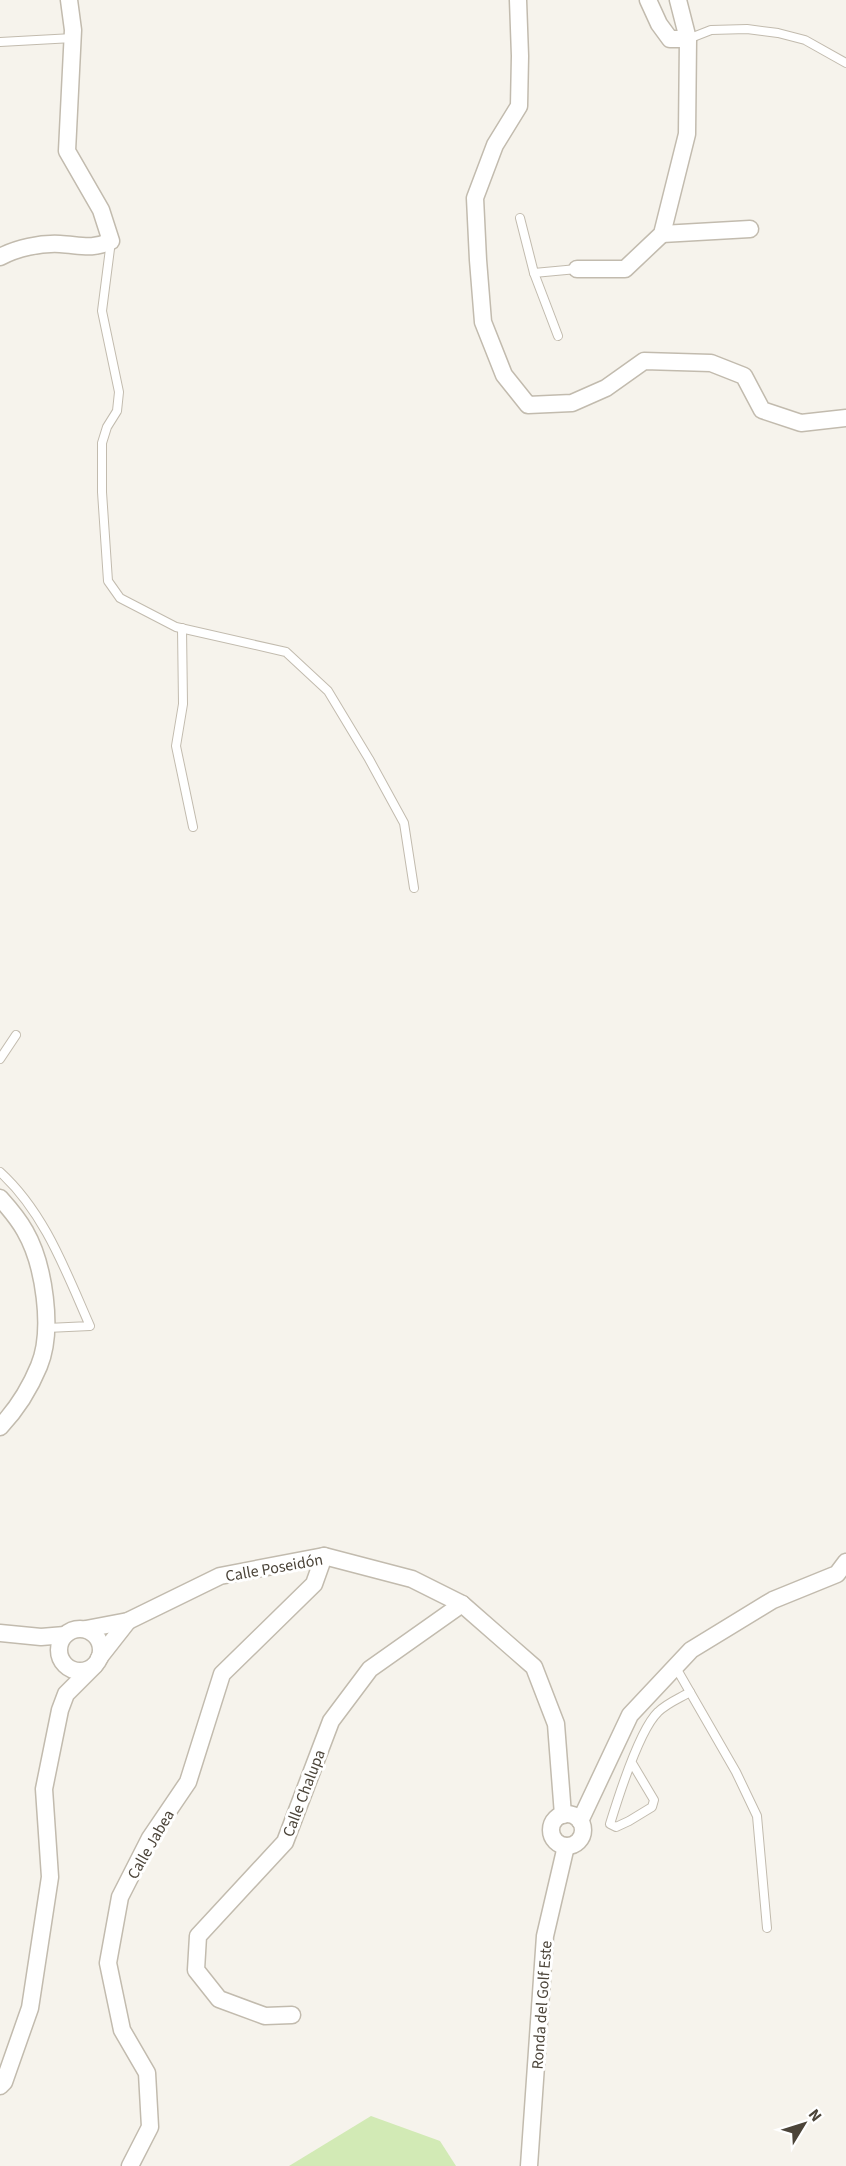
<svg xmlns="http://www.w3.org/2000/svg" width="846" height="2166" font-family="'Source Sans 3',sans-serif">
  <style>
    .green { fill: #d2eab5 }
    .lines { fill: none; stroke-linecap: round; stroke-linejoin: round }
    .service-casing { stroke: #c2bbae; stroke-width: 10 }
    .minor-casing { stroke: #c2bbae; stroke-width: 19 }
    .service { stroke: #fff; stroke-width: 8 }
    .minor { stroke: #fff; stroke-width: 16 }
    .labels { text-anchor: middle; stroke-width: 6; stroke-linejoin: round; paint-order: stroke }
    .street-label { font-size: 16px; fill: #4b4439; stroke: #fff }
  </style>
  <rect width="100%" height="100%" fill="#f6f3ec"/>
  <polygon class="green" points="371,2116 440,2141 456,2166 289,2166"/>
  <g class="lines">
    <g class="service-casing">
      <g id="service">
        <polyline points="688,39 711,30 747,29 778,33 805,40 846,63"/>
        <polyline points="0,42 73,38"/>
        <polyline points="520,218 534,273 558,336"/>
        <polyline points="111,241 102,311 119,392 117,411 107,427 102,443 102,492 108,581 120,598 176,627 286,652 328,691 369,759 404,823 414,888"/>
        <polyline points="534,273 577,269"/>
        <polyline points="182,628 183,704 176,746 193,827"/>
        <polyline points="0,1059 16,1035"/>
        <path d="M0,1172C45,1213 66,1272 90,1326L47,1328"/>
        <polyline points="675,1666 736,1772 757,1816 767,1928"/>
        <path d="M632,1763L654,1800L652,1807L629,1821L616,1827L610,1824C618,1798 640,1729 658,1712C667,1703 680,1698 690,1692"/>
      </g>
    </g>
    <g class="minor-casing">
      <g id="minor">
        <polyline points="518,0 520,56 519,106 495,145 475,198 478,260 483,322 504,375 528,405 572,403 606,388 644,361 711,363 744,376 762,410 801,423 846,418"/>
        <polyline points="648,0 659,24 670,39 688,39"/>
        <polyline points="662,234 750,229"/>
        <path d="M0,257C17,248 40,243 60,244C80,245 92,250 111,241L101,210L67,151L73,30L69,0"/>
        <polyline points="577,269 625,269 662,234 687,134 688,39 678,0"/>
        <path d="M0,1198C9,1208 19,1220 25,1231C44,1264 54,1330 39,1366C30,1388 16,1410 0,1427"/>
        <polyline points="86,1629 128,1621 220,1576 324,1556 412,1579 462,1604 534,1667 556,1724 563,1815"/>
        <circle cx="80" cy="1650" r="21"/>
        <polyline points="0,1633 41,1637 65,1635"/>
        <polyline points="99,1658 128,1621"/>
        <circle cx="567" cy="1830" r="16"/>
        <polyline points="580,1821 630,1715 691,1650 773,1600 837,1574 846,1562"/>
        <polyline points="292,2015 265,2016 219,1999 196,1970 198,1936 285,1842 331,1721 370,1669 462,1604"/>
        <polyline points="0,2086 4,2082 30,2008 50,1877 44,1789 60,1710 66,1694 95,1665"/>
        <polyline points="130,2166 150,2127 147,2073 122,2030 108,1963 120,1897 150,1838 188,1782 222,1674 314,1584 324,1556"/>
        <polyline points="529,2166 545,1936 566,1846"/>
      </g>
    </g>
    <use href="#service" class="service"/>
    <use href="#minor" class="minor"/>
  </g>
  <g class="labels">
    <g class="street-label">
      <text transform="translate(274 1567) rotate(-10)" y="6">Calle Poseidón</text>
      <text transform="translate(303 1793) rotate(-69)" y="6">Calle Chalupa</text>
      <text transform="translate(150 1844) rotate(-60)" y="6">Calle Jabea</text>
      <text transform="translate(541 2005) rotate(-86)" y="6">Ronda del Golf Este</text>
    </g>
  </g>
  <g transform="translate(804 2124) rotate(52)" stroke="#ffffff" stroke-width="4.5" paint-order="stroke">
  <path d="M0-4.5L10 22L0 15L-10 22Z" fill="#4b4439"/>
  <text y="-9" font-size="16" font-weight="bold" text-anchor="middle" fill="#4b4439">N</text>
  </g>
</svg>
